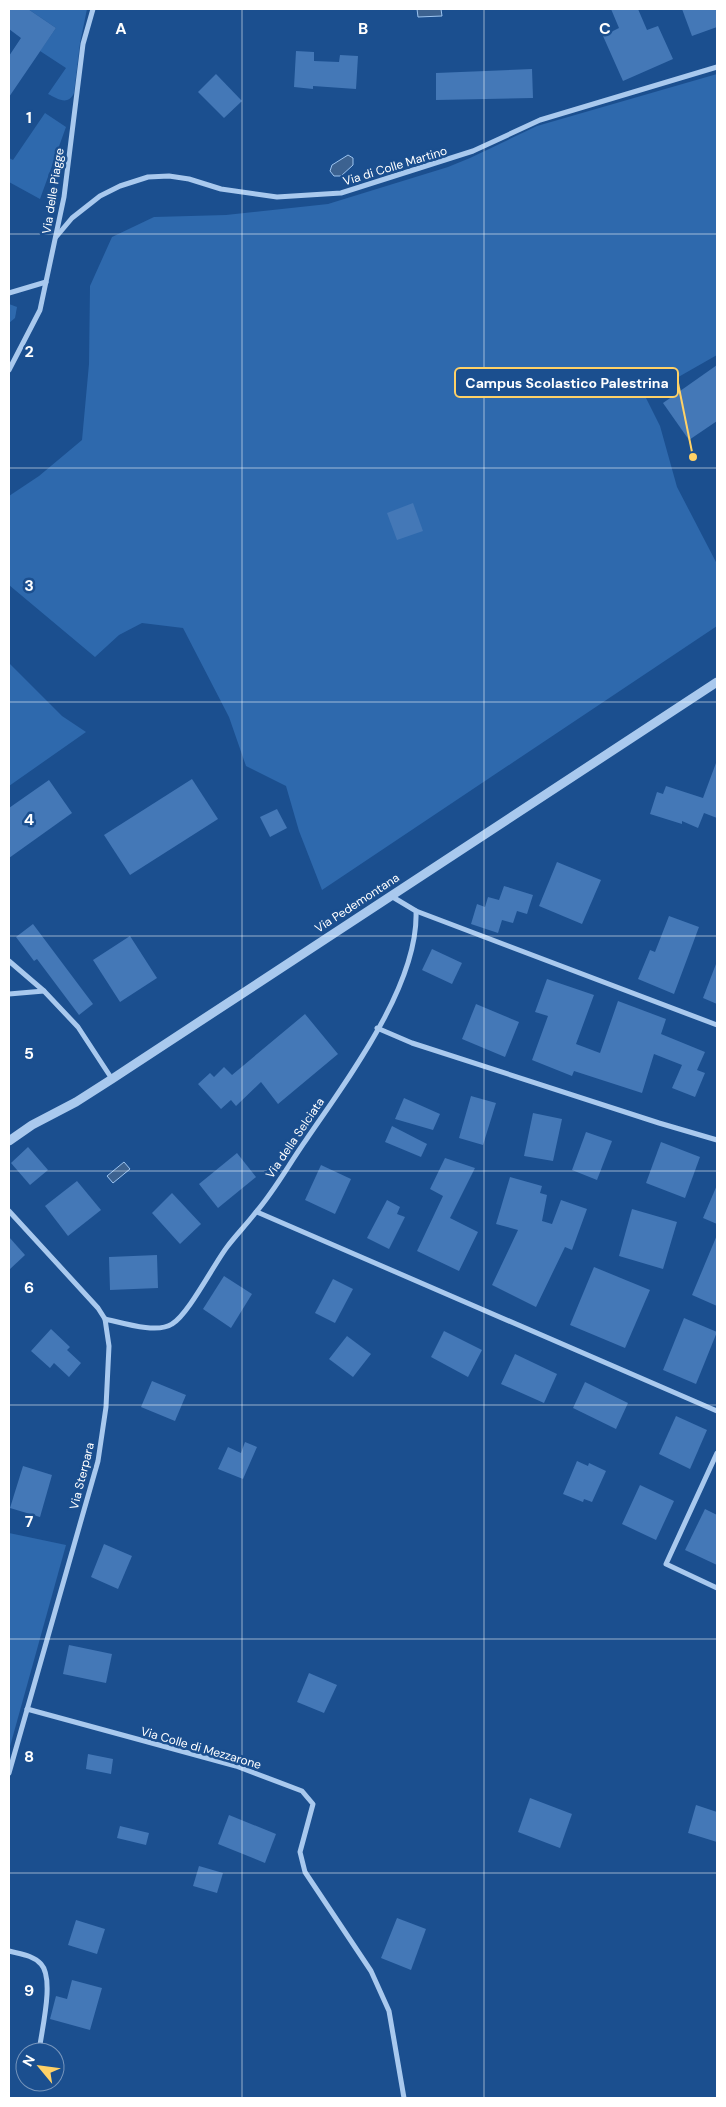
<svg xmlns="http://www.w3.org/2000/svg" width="726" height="2107" font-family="'DM Sans',sans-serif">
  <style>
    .green { fill: #2e69ad }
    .water { fill: #3c6290; stroke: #9cc4f0 }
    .building { fill: #4478b7 }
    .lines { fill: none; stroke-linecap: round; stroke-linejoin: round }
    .minor { stroke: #a9c9ee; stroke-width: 5 }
    .tertiary { stroke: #a9c9ee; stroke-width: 9 }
    .grid { fill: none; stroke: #fff; stroke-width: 1; stroke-opacity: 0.55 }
    .labels { text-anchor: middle; stroke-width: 5; stroke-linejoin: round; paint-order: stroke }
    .street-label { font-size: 12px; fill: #fff; stroke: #1b4f8f }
    .grid-label { font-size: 16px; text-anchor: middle; font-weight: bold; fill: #fff; stroke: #1b4f8f; stroke-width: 5; stroke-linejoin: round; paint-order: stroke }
    .leader { fill: none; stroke: #ffd166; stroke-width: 2 }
    .callout-dot { fill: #ffd166; stroke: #1b4f8f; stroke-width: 2 }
    .callout { fill: #1b4f8f; stroke: #ffd166; stroke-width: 2 }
    .callout-label { font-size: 14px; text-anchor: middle; font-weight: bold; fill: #fff }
  </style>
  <rect width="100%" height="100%" fill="#1b4f8f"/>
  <g class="green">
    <path d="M28,9H87L80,43L74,93C68,106 58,99 48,94L66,68L40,51L56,28Z"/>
    <polygon points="717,74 717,355 645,396 660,426 677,487 717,564 717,626 322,890 299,831 286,786 246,766 229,717 183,628 142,623 119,635 95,657 9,585 9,496 39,476 82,440 89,364 90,286 112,237 154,217 226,215 328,204 448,167 470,158 537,126"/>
    <polygon points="45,113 66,127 40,199 9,182 9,158 13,160"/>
    <polygon points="9,304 17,307 15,318 9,323"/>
    <polygon points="9,663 62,716 86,732 9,786"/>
    <polygon points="9,1533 66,1545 9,1750"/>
  </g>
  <g class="water">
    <polygon points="417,9 441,9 442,16 418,17"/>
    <polygon points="348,155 353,158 353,165 341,176 334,176 330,171 332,165"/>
    <polygon points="124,1162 130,1169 113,1183 107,1176"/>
  </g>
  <g class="building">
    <polygon points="9,9 28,9 56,28 9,97 9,56 21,38 9,29"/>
    <polygon points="611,9 638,9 647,30 658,26 673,59 623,81 603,36 619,28"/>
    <polygon points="682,9 717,9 717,27 692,36"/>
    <polygon points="296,51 314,52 314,61 339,62 340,55 358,56 356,89 313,86 313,89 294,87"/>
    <polygon points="532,69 533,98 436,100 436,73"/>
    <polygon points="216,74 242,101 224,118 198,92"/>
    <polygon points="717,365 717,421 689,440 663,403"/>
    <polygon points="413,503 423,531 397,540 387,513"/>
    <polygon points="716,763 717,818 704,813 698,828 682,821 682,824 650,814 657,792 663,794 666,786 703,798"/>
    <polygon points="192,779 218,819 130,875 104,835"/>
    <polygon points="49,780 72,813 9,858 9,808"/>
    <polygon points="277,809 287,828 270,837 260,817"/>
    <polygon points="557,862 601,880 582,924 539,906"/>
    <polygon points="504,886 533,895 527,914 517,911 513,923 502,920 498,933 471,924 477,904 485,907 488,897 499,900"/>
    <polygon points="669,916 699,927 674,994 638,979 650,950 655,952"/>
    <polygon points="33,924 93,1004 79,1015 37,959 34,961 16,937"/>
    <polygon points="130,936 157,978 120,1002 93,960"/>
    <polygon points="432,949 462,963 452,984 422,970"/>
    <polygon points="716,964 717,965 717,1004 703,998"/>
    <polygon points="547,979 594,995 576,1044 600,1053 618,1001 666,1019 661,1034 705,1052 697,1070 705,1073 695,1097 672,1088 682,1065 654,1054 642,1093 574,1071 572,1076 532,1060 548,1016 535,1012"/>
    <polygon points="476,1004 519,1022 505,1057 462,1039"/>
    <polygon points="305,1014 338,1054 278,1104 261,1082 236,1106 231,1100 221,1109 198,1084 210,1073 214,1077 224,1067 232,1075"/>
    <polygon points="471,1096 496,1103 483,1145 459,1138"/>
    <polygon points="404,1098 440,1114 433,1130 395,1119"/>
    <polygon points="533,1113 562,1119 553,1161 524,1156"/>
    <polygon points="392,1126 427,1144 421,1157 385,1142"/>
    <polygon points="586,1132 612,1141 597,1180 572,1170"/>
    <polygon points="661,1142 700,1157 685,1198 646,1183"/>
    <polygon points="28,1147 48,1170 30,1185 11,1163"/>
    <polygon points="237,1153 256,1177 218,1208 199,1184"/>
    <polygon points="445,1158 475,1168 450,1218 478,1232 459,1271 417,1251 443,1196 430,1189"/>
    <polygon points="321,1165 351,1179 335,1214 305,1200"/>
    <polygon points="510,1177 542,1186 540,1193 547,1195 542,1221 552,1224 561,1200 587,1209 572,1250 565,1247 536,1307 492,1285 518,1230 496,1224"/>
    <polygon points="77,1181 101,1210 68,1236 45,1206"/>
    <polygon points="717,1185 717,1224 703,1218"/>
    <polygon points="172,1193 201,1224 180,1244 152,1213"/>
    <polygon points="387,1200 400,1207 397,1214 405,1217 389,1249 367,1238"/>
    <polygon points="632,1209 677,1222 663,1269 619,1256"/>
    <polygon points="717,1235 717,1306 692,1295"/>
    <polygon points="9,1237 25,1255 9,1270"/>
    <polygon points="157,1255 158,1288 110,1290 109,1257"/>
    <polygon points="594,1267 650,1290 625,1348 570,1325"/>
    <polygon points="224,1276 252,1294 231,1328 203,1309"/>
    <polygon points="333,1279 353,1289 335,1323 315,1313"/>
    <polygon points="684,1318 717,1332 696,1384 663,1370"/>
    <polygon points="51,1329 70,1347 67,1350 81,1363 69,1377 54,1363 50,1368 31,1351"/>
    <polygon points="444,1331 482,1350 468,1377 431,1357"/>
    <polygon points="347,1336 371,1354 353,1377 329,1359"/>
    <polygon points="515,1354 557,1374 544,1403 501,1384"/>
    <polygon points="152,1381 186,1395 175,1421 141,1407"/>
    <polygon points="585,1382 628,1403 616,1429 573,1408"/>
    <polygon points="676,1416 707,1430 690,1469 659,1454"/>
    <polygon points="245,1442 257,1447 243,1479 218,1469 228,1447 241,1453"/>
    <polygon points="577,1461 588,1466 589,1463 606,1471 592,1502 584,1499 583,1502 563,1494"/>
    <polygon points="23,1466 52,1475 40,1517 10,1508"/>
    <polygon points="640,1485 674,1501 656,1540 622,1524"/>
    <polygon points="705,1509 717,1515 717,1565 685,1550"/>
    <polygon points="104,1544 132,1556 118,1589 91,1577"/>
    <polygon points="69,1645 112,1654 106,1683 63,1674"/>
    <polygon points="309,1673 337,1685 324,1713 297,1702"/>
    <polygon points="88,1754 113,1759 111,1774 86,1769"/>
    <polygon points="530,1798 572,1814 560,1848 518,1832"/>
    <polygon points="696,1805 717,1812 717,1842 688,1833"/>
    <polygon points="229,1815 276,1834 265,1863 218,1844"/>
    <polygon points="120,1826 149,1833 146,1845 117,1838"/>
    <polygon points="199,1866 223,1873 217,1893 193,1886"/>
    <polygon points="397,1918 426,1929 411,1970 381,1958"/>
    <polygon points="76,1920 105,1929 97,1954 68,1945"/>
    <polygon points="72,1980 102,1988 90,2030 50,2019 56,1996 67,1999"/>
  </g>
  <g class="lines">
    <g class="minor">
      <polyline points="56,237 72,218 100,196 120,186 148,177 169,176 189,179 221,189 277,197 341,193 473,151 540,120 717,67"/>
      <polyline points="9,293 46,282"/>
      <polyline points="9,370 40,310 64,197 83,44 93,9"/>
      <polyline points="416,911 717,1025"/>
      <polyline points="9,961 44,991 78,1027 112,1079"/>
      <polyline points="9,994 44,991"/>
      <polyline points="377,1028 412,1043 659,1123 717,1140"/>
      <polyline points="9,1211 98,1308 105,1319 109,1346 106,1407 98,1461 9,1773"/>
      <polyline points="257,1212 717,1411"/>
      <path d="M105,1319C123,1323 157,1334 172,1324C188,1315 214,1264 227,1247C236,1235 247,1224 256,1212C275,1190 289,1164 306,1140C346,1081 419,985 416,911L391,896"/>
      <polyline points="717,1453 666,1564 717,1588"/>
      <polyline points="27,1709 236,1766 302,1791 313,1804 300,1852 305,1872 371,1971 389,2011 404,2098"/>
      <path d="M9,1951C20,1954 33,1955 41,1964C55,1979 41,2032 39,2052"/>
    </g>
    <polyline class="tertiary" points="9,1141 32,1125 76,1102 112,1079 717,682"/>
  </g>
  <path class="grid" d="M242,9V2098M484,9V2098M9,234H717M9,468H717M9,702H717M9,936H717M9,1171H717M9,1405H717M9,1639H717M9,1873H717"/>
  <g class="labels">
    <g class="street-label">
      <text transform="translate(395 166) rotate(-17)" y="4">Via di Colle Martino</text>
      <text transform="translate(53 191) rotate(-81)" y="4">Via delle Piagge</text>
      <text transform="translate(357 903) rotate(-33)" y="4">Via Pedemontana</text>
      <text transform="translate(295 1138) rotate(-56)" y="4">Via della Selciata</text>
      <text transform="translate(82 1476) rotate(-76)" y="4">Via Sterpara</text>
      <text transform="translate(201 1748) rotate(16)" y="4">Via Colle di Mezzarone</text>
    </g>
  </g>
  <g class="grid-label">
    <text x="121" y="34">A</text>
    <text x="363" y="34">B</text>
    <text x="605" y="34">C</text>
    <text x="29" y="123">1</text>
    <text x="29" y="357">2</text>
    <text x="29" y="591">3</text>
    <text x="29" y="825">4</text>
    <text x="29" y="1059">5</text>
    <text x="29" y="1293">6</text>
    <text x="29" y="1527">7</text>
    <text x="29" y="1762">8</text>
    <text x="29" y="1996">9</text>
  </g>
  <path class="leader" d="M693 457L678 383"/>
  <circle class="callout-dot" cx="693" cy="457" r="5"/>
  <rect class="callout" x="455" y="368" width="223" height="29" rx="5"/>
  <g class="callout-label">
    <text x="567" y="388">Campus Scolastico Palestrina</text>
  </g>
  <rect width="726" height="2107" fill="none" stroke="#ffffff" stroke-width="20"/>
  <g transform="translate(40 2067) rotate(299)"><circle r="24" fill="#1b4f8f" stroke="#7695bc"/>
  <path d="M0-4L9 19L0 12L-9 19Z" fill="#ffd166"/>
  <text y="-8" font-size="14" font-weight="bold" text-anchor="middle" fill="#ffffff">N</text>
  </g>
</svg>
